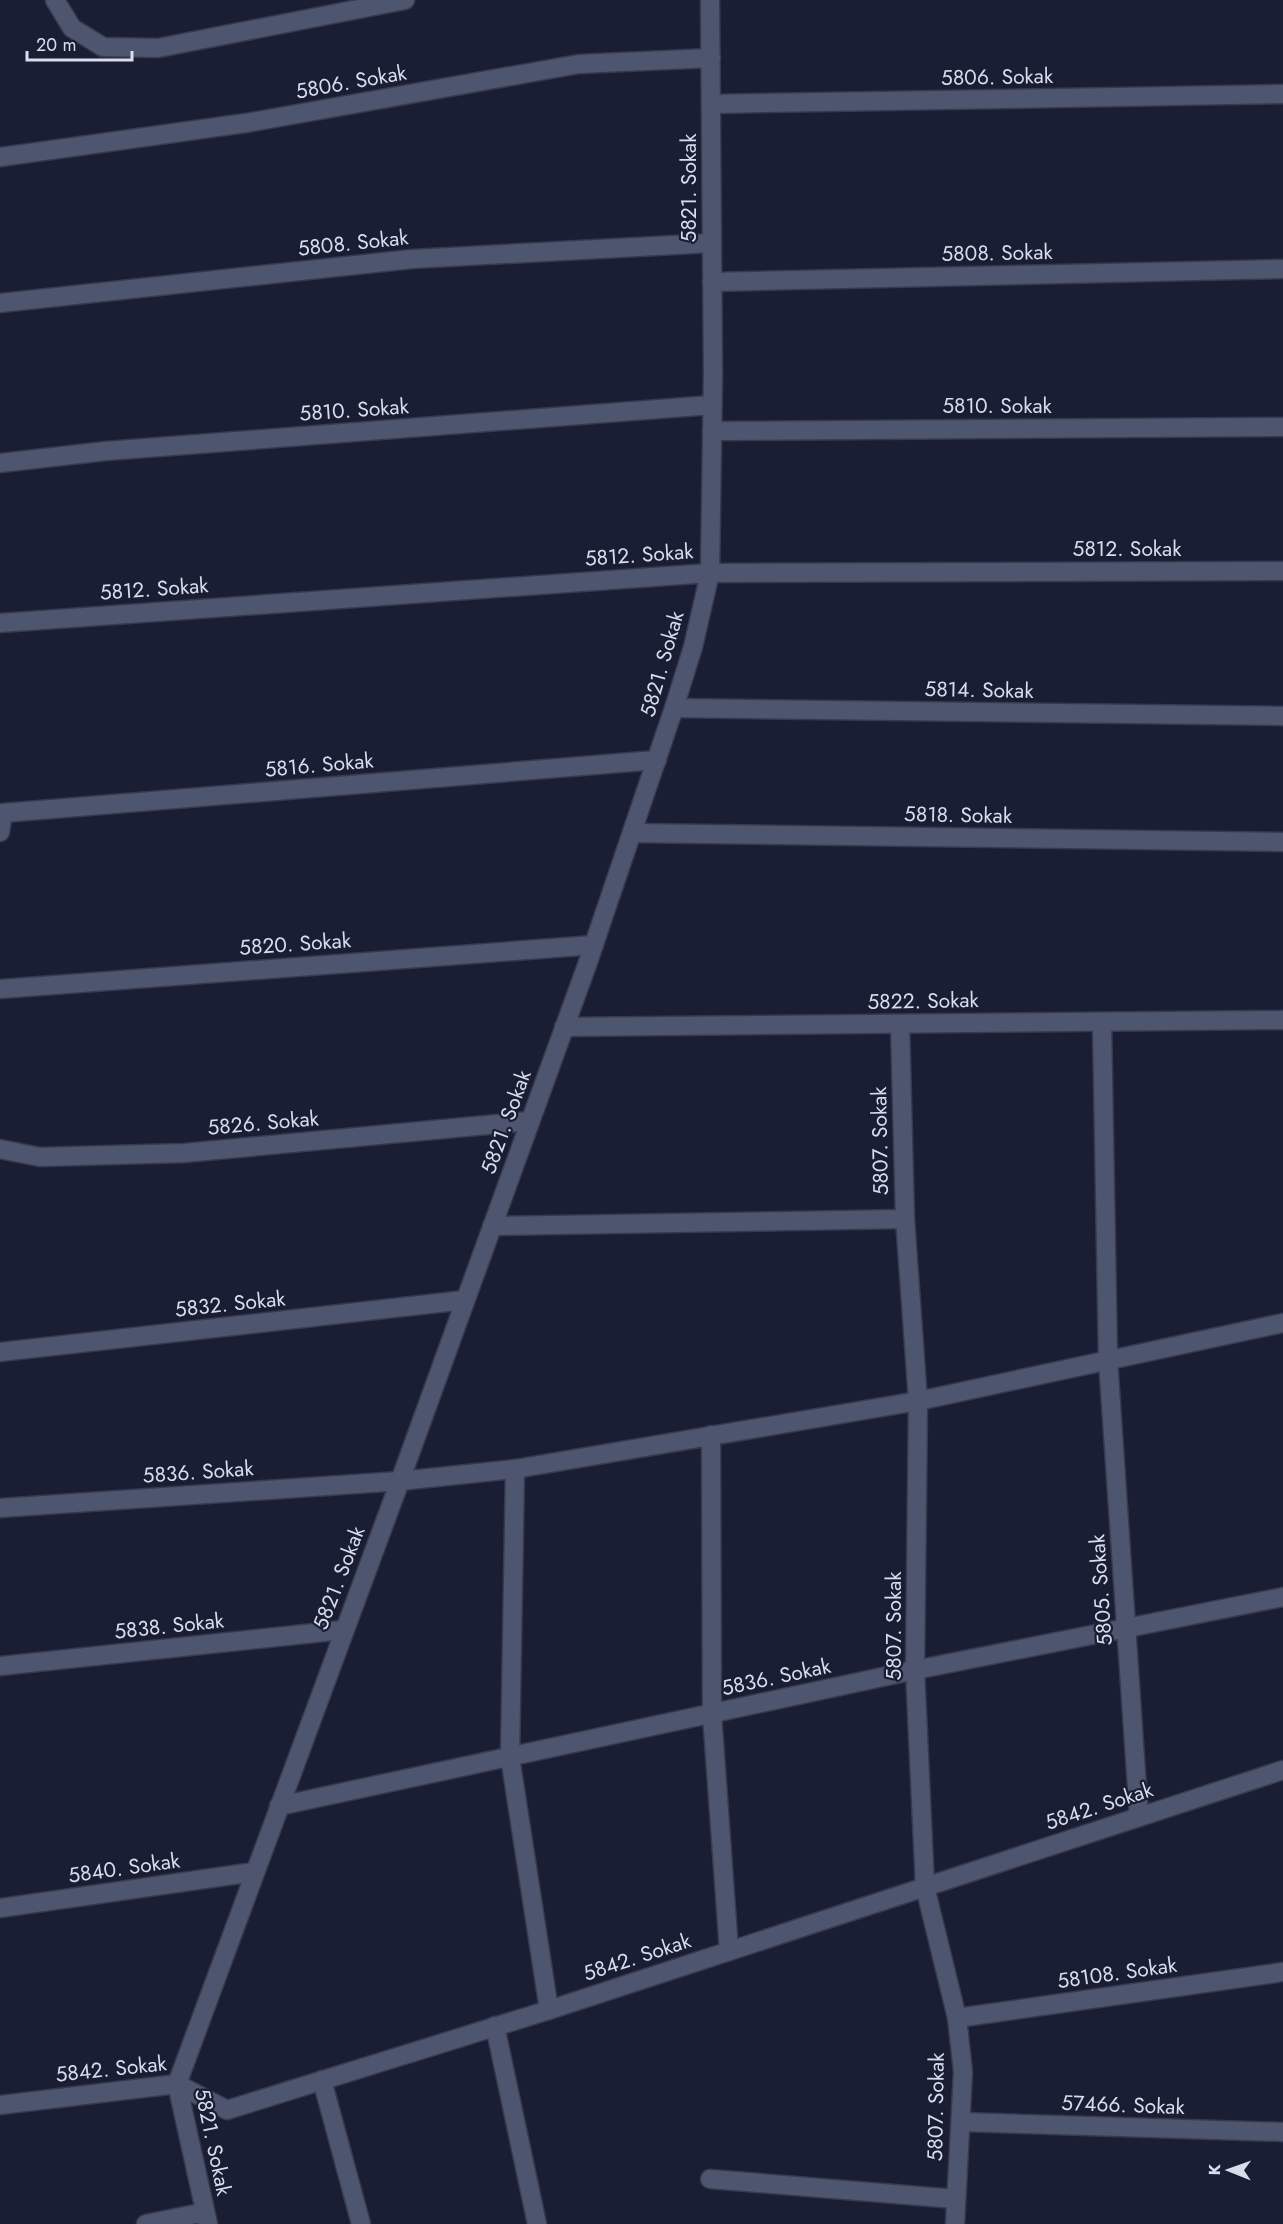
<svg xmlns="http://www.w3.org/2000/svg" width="1283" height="2224" font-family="Jost,sans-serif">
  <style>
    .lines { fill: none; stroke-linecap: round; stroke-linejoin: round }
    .minor-casing { stroke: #383a4c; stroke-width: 21 }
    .minor { stroke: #4e556f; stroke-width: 18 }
    .labels { text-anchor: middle; stroke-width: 4.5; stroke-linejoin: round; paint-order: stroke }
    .street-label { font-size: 21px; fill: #d8ddec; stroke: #191e34 }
  </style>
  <rect width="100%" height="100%" fill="#191e34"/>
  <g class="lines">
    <g class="minor-casing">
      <g id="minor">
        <polyline points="55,0 72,28 103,47 158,48 405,0"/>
        <polyline points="711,104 1283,94"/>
        <polyline points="0,157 246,123 579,64 711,58"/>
        <polyline points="712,282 1283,269"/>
        <polyline points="0,303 412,259 712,243"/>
        <polyline points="712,431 1283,427"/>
        <polyline points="0,463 106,451 712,405"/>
        <polyline points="0,623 710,573 1283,571"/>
        <polyline points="674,708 1283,716"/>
        <polyline points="0,832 3,813 657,760"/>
        <polyline points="632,833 1283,842"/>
        <polyline points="0,989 594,945"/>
        <polyline points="1102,1022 1108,1360 1139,1817"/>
        <polyline points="900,1024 905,1219 918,1401 915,1670 925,1887 957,2018 963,2072 955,2224"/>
        <polyline points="564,1027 1283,1020"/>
        <polyline points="0,1149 40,1157 184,1153 530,1121"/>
        <polyline points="492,1226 905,1219"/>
        <polyline points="0,1352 465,1300"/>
        <polyline points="711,1435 712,1714 729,1951"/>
        <polyline points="515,1469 510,1757 549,2010"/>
        <polyline points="0,1508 400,1481 515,1469 918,1401 1283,1323"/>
        <polyline points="0,1666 343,1630"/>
        <polyline points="279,1806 915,1670 1283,1597"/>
        <polyline points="0,1908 254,1872"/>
        <polyline points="957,2018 1283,1972"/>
        <polyline points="495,2026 537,2224"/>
        <polyline points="322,2080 361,2224"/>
        <polyline points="0,2105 177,2084 227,2110 549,2010 1283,1770"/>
        <polyline points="961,2122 1283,2132"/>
        <polyline points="710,2179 956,2199"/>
        <polyline points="146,2224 205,2212"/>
        <polyline points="208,2224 177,2084 400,1481 587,965 674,708 693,647 710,573 713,374 710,0"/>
      </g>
    </g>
    <use href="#minor" class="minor"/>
  </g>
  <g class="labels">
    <g class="street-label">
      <text transform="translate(997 77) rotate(-1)" y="7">5806. Sokak</text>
      <text transform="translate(351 82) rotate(-10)" y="7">5806. Sokak</text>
      <text transform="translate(689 188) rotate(-90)" y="7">5821. Sokak</text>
      <text transform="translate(353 243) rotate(-6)" y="7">5808. Sokak</text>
      <text transform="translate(997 253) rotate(-1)" y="7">5808. Sokak</text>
      <text x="997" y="413">5810. Sokak</text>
      <text transform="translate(354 410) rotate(-4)" y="7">5810. Sokak</text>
      <text x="1127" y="556">5812. Sokak</text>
      <text transform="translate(639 555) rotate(-4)" y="7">5812. Sokak</text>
      <text transform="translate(154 589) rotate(-4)" y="7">5812. Sokak</text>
      <text transform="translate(662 664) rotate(-74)" y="7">5821. Sokak</text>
      <text transform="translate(979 690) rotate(1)" y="7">5814. Sokak</text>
      <text transform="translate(319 765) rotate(-5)" y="7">5816. Sokak</text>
      <text transform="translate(958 815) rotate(1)" y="7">5818. Sokak</text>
      <text transform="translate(295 944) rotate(-4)" y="7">5820. Sokak</text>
      <text transform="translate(923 1001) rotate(-1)" y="7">5822. Sokak</text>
      <text transform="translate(506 1122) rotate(-70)" y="7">5821. Sokak</text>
      <text transform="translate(263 1123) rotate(-5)" y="7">5826. Sokak</text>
      <text transform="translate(880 1141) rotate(-91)" y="7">5807. Sokak</text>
      <text transform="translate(230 1304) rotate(-6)" y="7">5832. Sokak</text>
      <text transform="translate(198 1472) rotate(-4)" y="7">5836. Sokak</text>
      <text transform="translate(339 1578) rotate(-69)" y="7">5821. Sokak</text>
      <text transform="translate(1101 1590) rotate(-94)" y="7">5805. Sokak</text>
      <text transform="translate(169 1626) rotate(-6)" y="7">5838. Sokak</text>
      <text transform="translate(894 1626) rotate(-90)" y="7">5807. Sokak</text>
      <text transform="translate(776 1677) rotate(-12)" y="7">5836. Sokak</text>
      <text transform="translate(1099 1806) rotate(-18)" y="7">5842. Sokak</text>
      <text transform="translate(124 1868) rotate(-8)" y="7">5840. Sokak</text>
      <text transform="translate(637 1957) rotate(-18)" y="7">5842. Sokak</text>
      <text transform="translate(1117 1973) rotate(-8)" y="7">58108. Sokak</text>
      <text transform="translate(111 2069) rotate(-6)" y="7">5842. Sokak</text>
      <text transform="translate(1123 2105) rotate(2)" y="7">57466. Sokak</text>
      <text transform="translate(936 2107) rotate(-89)" y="7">5807. Sokak</text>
      <text transform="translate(213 2142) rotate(78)" y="7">5821. Sokak</text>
    </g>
  </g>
  <g transform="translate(1229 2170) rotate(271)" stroke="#191e34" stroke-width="4.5" paint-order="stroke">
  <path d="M0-4.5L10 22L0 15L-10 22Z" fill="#d8ddec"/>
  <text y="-9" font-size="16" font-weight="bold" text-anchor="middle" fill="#d8ddec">K</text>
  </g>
  <path d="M27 51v9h105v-9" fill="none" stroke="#d8ddec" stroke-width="3"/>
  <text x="36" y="51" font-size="18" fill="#d8ddec" stroke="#191e34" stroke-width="4.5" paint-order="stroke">20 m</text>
</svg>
